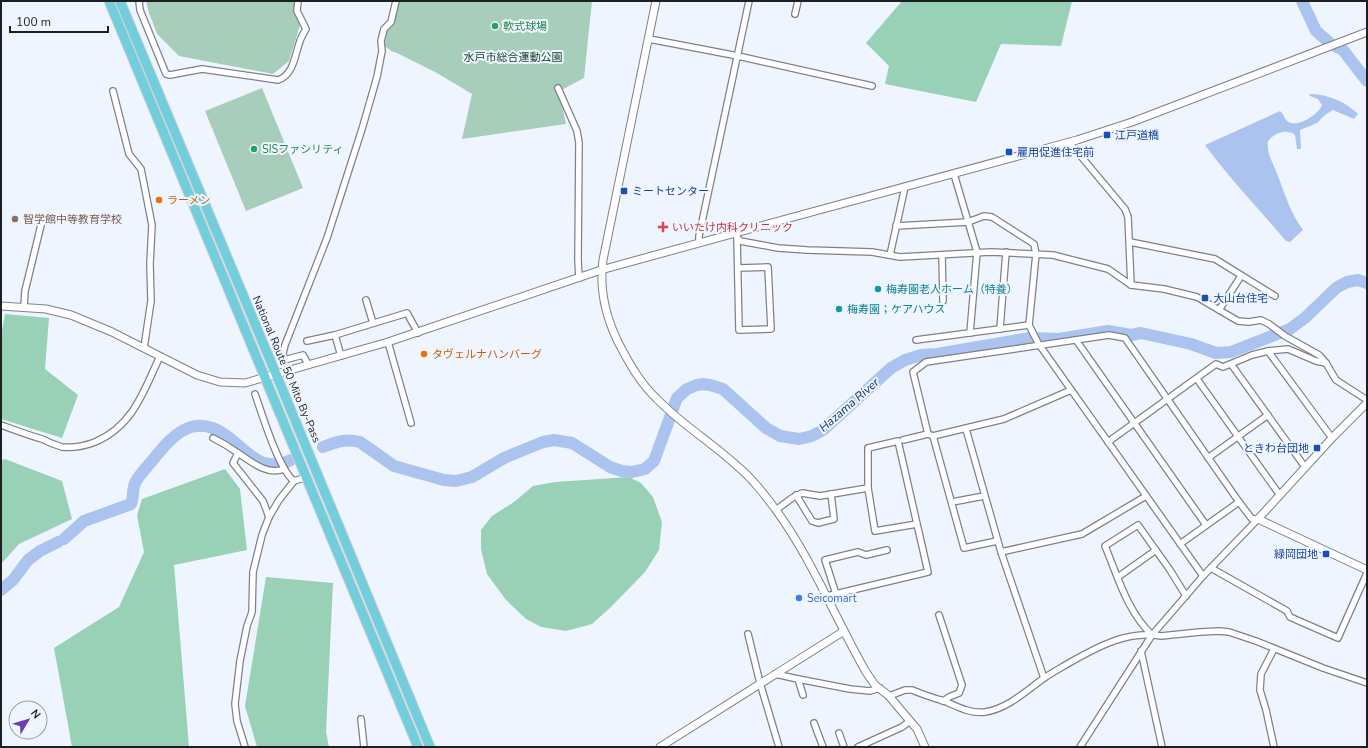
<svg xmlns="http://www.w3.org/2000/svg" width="1368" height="748" font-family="'Nunito Sans','Noto Sans JP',sans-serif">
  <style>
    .green { fill: #a6cebb }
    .forest { fill: #99d1b7 }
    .water { fill: #aac4ef }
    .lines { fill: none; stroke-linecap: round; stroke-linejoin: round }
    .river { stroke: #aac4ef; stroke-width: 12 }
    .minor-casing { stroke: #7d828a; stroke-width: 8 }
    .tertiary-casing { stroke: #7d828a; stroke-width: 9 }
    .trunk-casing { stroke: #d2d2d3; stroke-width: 11 }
    .minor { stroke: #fff; stroke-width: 5.5 }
    .tertiary { stroke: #fff; stroke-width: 7 }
    .trunk { stroke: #72cedc; stroke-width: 9 }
    .leisure-dot { fill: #2e9e5b; stroke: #eff5fe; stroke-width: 1.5 }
    .transit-dot { fill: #1a4fb4; stroke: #eff5fe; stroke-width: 1.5 }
    .food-dot { fill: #e8710a; stroke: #eff5fe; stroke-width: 1.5 }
    .education-dot { fill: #8d6e63; stroke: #eff5fe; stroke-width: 1.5 }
    .health-dot { fill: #e0444e; stroke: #eff5fe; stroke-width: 1.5 }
    .culture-dot { fill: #0f9aa8; stroke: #eff5fe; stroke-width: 1.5 }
    .shop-dot { fill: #3f7fe0; stroke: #eff5fe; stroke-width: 1.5 }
    .labels { text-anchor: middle; stroke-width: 4; stroke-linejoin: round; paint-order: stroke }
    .leisure-label { font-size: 11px; fill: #27864d; stroke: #eff5fe; text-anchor: start }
    .park-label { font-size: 11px; fill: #154231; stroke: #eff5fe }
    .transit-label { font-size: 11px; fill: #164399; stroke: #eff5fe; text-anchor: start }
    .food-label { font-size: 11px; fill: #c56008; stroke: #eff5fe; text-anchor: start }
    .education-label { font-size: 11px; fill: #785e54; stroke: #eff5fe; text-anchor: start }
    .health-label { font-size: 11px; fill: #be3a42; stroke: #eff5fe; text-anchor: start }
    .culture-label { font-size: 11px; fill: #0d838f; stroke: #eff5fe; text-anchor: start }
    .street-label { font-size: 11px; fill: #1d2023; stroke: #eff5fe }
    .shop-label { font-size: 11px; fill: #366cbe; stroke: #eff5fe; text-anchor: start }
    .water-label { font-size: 12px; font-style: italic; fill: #133366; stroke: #eff5fe }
  </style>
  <rect width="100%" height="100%" fill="#eff5fe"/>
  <g class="green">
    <polygon points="146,1 296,1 301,22 289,61 273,74 179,56 157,34 149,13"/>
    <polygon points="398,1 592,1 584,78 556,93 561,100 566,124 462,139 472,94 437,73 397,53 391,51 385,46 386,31 393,22"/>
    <polygon points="262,88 303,188 246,211 205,111"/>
  </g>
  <g class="forest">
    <polygon points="902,1 1072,1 1061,46 1001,44 976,102 885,84 889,66 866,43"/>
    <polygon points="5,314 49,318 45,369 78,395 62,438 1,419 1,336"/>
    <polygon points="5,459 62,481 72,519 19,544 1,564 1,460"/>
    <polygon points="225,469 240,489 247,550 174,565 189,747 72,747 54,648 119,607 144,552 137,515 142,499"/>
    <polygon points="629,477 641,483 653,497 662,522 659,550 645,572 610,608 592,624 566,631 541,627 526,619 506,600 487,574 481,549 481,530 492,516 514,502 533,486 555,482"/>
    <polygon points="266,577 333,583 326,732 329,747 257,747 245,706"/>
  </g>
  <path class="water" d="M1309,94C1327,94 1345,101 1358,114L1354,119L1333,110L1325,115L1317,123L1300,130L1301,149H1297L1295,135C1287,128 1274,133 1268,141C1266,153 1274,165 1278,176C1286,197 1290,212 1303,230L1290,242L1286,241C1259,209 1230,179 1205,145L1280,111C1283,113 1285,119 1287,121C1297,129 1319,114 1322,105L1318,99L1310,96Z"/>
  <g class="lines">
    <g class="river">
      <polyline points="1302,1 1316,31 1331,44 1343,50 1367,81"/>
      <path d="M323,447C336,442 346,438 360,442L394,466L444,480L456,481L472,477L504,458L543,442L554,440L572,443L610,467L622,471L632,472L645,469L654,461L677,398L687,389L697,385L703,384L710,385L723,389L766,428L780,436L799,439L812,436L823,430L891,368L905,360L921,355L937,354L1030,338L1059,339L1108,331L1131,335L1141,333L1191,344L1216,353L1231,352L1290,329L1306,317L1336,288L1347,282L1358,280L1367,283"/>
      <polyline points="284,463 291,460"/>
      <path d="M64,539L84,521L131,504C134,497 132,490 135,483C139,475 146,468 152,461C172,436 193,411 227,436C238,444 248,456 261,462C265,464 273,464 279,465"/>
      <polyline points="1,590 13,580 28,560 40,551 58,542"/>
    </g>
    <g class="minor-casing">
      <g id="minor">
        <path d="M139,1L140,10L166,74L170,75L202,69L278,80C294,75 295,54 300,41C301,37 304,33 306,29L297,11L298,1"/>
        <polyline points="795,14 798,1"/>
        <polyline points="649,39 738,56 872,86"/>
        <polyline points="558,88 577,131 579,143 578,260 579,278"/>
        <polyline points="113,91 129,154 141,169 152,225 150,264 151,301 144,348"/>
        <polyline points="1069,142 1125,209 1128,217 1131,285"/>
        <polyline points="954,174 977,252 970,333"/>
        <polyline points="896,226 968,222 984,216 992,217 1034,244 1036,254 1029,325 1038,343 1203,576"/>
        <polyline points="734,233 740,241 778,248 807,250 872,252 900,257 991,252 1053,255 1108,269 1131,285 1164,289 1197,297 1238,321 1249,322 1261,320 1269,324 1285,336 1319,355 1326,363 1336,380 1367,400"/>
        <polyline points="737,238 739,330 771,329 768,267 738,268"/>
        <polyline points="1130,242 1215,259 1275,296"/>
        <polyline points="699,243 699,236 749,1"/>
        <polyline points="890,255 905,187"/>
        <polyline points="942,255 943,301"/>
        <polyline points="366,300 373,323"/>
        <polyline points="24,307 25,291 42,221"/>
        <polyline points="1219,310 1241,276"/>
        <polyline points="1000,329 1006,252"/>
        <polyline points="335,335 407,313 418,333"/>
        <polyline points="916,340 1029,325"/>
        <polyline points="1076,340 1206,525"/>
        <polyline points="307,341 335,335 341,356"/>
        <polyline points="388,342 411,423"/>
        <polyline points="1268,351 1332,438"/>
        <polyline points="308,364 303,355 288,359 284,359 283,353 285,345 327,238 362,129 377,77 382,51 381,41 384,29 391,22 396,1"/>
        <polyline points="1231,364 1305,467"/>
        <polyline points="1197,379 1279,494"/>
        <path d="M255,394C262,414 279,470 294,481L307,477"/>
        <path d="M1,425C15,430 28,435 42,439C48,442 55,445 62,447C73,448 85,446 95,442C133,426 144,391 160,356"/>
        <polyline points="966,429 1001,552 1044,678"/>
        <polyline points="933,436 1004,419 1071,390"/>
        <path d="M213,438C221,442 228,446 235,451C249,460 266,476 284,469"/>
        <polyline points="903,440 928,434"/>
        <polyline points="1108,442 1216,364 1223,367 1252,355 1268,351 1288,349 1316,361 1326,363"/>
        <polyline points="238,453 233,463 263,501 269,517"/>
        <polyline points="1208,458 1268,415"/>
        <polyline points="796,495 812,521 818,523 834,519 831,494"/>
        <polyline points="952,502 984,496"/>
        <polyline points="776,510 792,498 802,493 820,496 868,488"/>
        <polyline points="997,541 964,548 933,436 928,434 913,372 926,362 1109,335 1125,338 1239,502 1252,519 1258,519"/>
        <polyline points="1180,544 1239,502"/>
        <polyline points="1001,552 1082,534 1146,496"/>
        <polyline points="1211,568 1287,611 1290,617 1338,638 1367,573"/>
        <polyline points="1118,577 1156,550"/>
        <polyline points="836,594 825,560 858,552 866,555 887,550"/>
        <polyline points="827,596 928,572 898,441 868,448 868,488 875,531 917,524"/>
        <polyline points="939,615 962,685 959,693 949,697 943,701"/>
        <polyline points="748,634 760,683 779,747"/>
        <path d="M1152,635C1127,611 1118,577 1105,546L1138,525L1170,570L1186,596"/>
        <polyline points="1141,651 1162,747"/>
        <polyline points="775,674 798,679 850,689 870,691 880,688"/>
        <polyline points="798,679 803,695"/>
        <path d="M889,696L905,690H912C922,694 933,698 944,701C956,706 970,714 985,712C1006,709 1024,693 1040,681C1049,674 1059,669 1069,663C1097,647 1128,630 1161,636L1200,632L1219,631L1229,632L1256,641L1323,668L1367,683"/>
        <polyline points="361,719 364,747"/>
        <polyline points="814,723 823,747"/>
        <polyline points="839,733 844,747"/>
        <polyline points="245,747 237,721 235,704 240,661 247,626 252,612 253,572 262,535 269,517 279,500 294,481"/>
        <polyline points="858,747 902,727 910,721"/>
        <polyline points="1080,747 1152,635 1203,576 1258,519"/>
        <polyline points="1274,747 1266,710 1260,690 1261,674 1274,649"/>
      </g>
    </g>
    <g class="tertiary-casing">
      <g id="tertiary">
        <path d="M656,1L603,260C599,289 605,315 618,342C629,363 640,383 657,399C681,424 711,442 736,465C752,478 764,494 776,510C813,561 835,618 866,672L875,685L889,696L910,721L917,729L925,747"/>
        <polyline points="1,306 46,309 71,315 112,332 197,375 220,382 245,383 388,342 601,270 786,219 1077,140 1132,122 1367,32"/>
        <polyline points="1367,403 1332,438 1258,519 1367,570"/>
        <polyline points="660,747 844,631"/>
      </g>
    </g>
    <g class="trunk-casing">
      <g id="trunk">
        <polyline points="109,1 418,747"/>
        <polyline points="120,1 276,374 430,747"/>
      </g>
    </g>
    <use href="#minor" class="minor"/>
    <use href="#tertiary" class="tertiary"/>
    <use href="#trunk" class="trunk"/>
  </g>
  <g class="leisure-dot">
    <circle cx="495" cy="26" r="4"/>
    <circle cx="254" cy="149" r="4"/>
  </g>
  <g class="transit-dot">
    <rect x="1103" y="131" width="8" height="8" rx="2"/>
    <rect x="1005" y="148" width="8" height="8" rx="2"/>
    <rect x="620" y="187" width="8" height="8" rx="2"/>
    <rect x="1201" y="294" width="8" height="8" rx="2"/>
    <rect x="1313" y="444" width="8" height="8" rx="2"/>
    <rect x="1322" y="550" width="8" height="8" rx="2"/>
  </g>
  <g class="food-dot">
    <circle cx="159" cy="200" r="4"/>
    <circle cx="424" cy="354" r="4"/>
  </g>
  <circle class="education-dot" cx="15" cy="219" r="4"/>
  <path class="health-dot" d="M661 221h4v4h4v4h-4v4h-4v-4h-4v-4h4z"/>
  <g class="culture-dot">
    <circle cx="878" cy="289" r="4"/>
    <circle cx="839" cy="309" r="4"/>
  </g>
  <circle class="shop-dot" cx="799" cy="598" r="4"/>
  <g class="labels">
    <g class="leisure-label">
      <text x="503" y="30">軟式球場</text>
      <text x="262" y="153">SISファシリティ</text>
    </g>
    <g class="park-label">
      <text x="513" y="61">水戸市総合運動公園</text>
    </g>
    <g class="transit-label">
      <text x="1115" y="139">江戸道橋</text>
      <text x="1017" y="156">雇用促進住宅前</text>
      <text x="632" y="195">ミートセンター</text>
      <text x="1213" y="302">大山台住宅</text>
      <text x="1309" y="452" text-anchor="end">ときわ台団地</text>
      <text x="1318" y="558" text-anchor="end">緑岡団地</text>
    </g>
    <g class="food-label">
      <text x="167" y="204">ラーメン</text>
      <text x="432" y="358">タヴェルナハンバーグ</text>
    </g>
    <g class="education-label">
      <text x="23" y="223">智学館中等教育学校</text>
    </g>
    <g class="health-label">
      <text x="672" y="231">いいたけ内科クリニック</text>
    </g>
    <g class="culture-label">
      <text x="886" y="293">梅寿園老人ホーム（特養）</text>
      <text x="847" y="313">梅寿園；ケアハウス</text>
    </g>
    <g class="street-label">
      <text transform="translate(287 369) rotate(67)" y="4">National Route 50 Mito By-Pass</text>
    </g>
    <g class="shop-label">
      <text x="807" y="602">Seicomart</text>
    </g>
    <g class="water-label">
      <text transform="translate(849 405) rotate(-41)" y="4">Hazama River</text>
    </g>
  </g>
  <rect width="1368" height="748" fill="none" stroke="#1d2023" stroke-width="4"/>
  <g transform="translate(28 720) rotate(52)"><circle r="19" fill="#eff5fe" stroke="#9ba0a6"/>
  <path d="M0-3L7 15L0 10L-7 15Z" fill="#6e3db5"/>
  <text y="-6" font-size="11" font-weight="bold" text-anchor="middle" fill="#1d2023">N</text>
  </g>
  <path d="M10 26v6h98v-6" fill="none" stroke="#1d2023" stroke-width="2"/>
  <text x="16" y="26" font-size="12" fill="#1d2023" stroke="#eff5fe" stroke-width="3" paint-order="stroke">100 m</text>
</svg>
